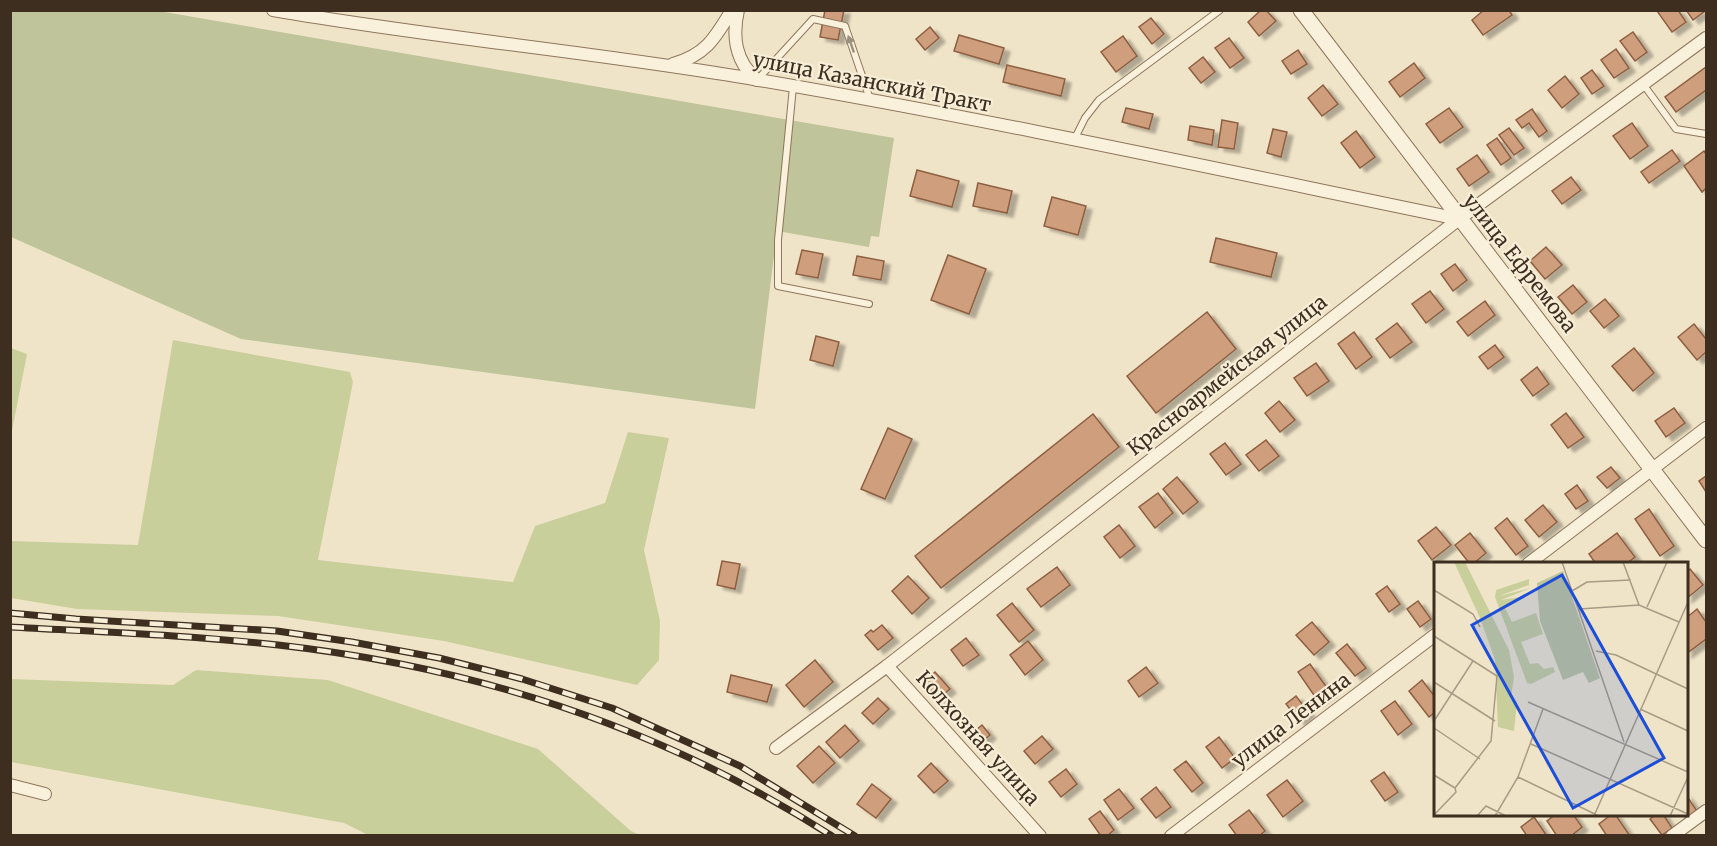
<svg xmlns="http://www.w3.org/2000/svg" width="1717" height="846" font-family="Merriweather,serif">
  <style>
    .green { fill: #c9cf9b }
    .cemetery { fill: #bfc49a }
    .building { fill: #cf9f7d; stroke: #8d5f41; stroke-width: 1.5; filter: url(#shadow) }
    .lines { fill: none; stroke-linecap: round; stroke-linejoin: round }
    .service-casing { stroke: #8d765c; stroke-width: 8 }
    .minor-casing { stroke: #8d765c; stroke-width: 14 }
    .tertiary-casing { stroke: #8d765c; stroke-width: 17 }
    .service { stroke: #faf1dc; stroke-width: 6 }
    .minor { stroke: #faf1dc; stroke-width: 12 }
    .tertiary { stroke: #faf1dc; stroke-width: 15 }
    .rail-casing { stroke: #3d2e20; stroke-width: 7 }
    .rail { stroke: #f7eed8; stroke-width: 4.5; stroke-dasharray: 14; stroke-linecap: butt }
    .oneway { fill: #9c907e }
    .labels { text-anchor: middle; stroke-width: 4.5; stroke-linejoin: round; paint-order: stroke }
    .street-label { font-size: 20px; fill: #3d2e20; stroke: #f7eed8 }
    .inset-road { fill: none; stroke: #a89b85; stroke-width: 1.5 }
    .view { fill: #1d4ed8; fill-opacity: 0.15; stroke: #1d4ed8; stroke-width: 3 }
    .inset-edge { fill: none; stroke: #3d2e20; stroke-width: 3 }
  </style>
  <defs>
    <filter id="shadow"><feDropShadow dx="6" dy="4" stdDeviation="1.5" flood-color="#0004"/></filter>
  </defs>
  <rect width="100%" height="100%" fill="#f0e4c8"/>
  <g class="green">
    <polygon points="173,340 350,372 353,382 318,560 513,582 535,526 605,503 628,432 669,438 644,550 660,621 659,660 637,685 444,641 278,616 77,609 11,598 11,541 138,545"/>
    <polygon points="11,348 27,354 11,436 10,348"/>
    <polygon points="196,670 328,680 538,749 631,831 640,835 368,835 344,823 11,762 11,679 173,685"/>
  </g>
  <polygon class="cemetery" points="11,11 159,11 894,138 879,237 871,236 869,247 777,231 755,409 241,339 11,237"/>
  <g class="building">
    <polygon points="825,10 844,10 838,40 820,37"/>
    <polygon points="1261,10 1266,10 1276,21 1259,36 1248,22"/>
    <polygon points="1484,10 1509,10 1512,15 1483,35 1472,20"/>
    <polygon points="1678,10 1686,22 1672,32 1657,11"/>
    <polygon points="1686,10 1705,10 1705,11 1693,20"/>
    <polygon points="1151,18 1164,34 1152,44 1139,27"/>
    <polygon points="930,27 939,38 925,50 916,39"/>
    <polygon points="1633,32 1647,52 1635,61 1620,41"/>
    <polygon points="959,35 1004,48 999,64 954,51"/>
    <polygon points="1123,36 1137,56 1116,72 1101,52"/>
    <polygon points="1229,38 1244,58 1230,68 1215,48"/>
    <polygon points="1616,49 1629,68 1614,78 1601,60"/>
    <polygon points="1298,50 1307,64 1291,74 1282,61"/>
    <polygon points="1203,57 1215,72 1201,83 1189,68"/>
    <polygon points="1414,63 1425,78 1400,97 1389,82"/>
    <polygon points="1007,65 1065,79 1061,96 1003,82"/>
    <polygon points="1706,67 1706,90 1676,112 1665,97"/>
    <polygon points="1592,70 1604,86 1592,94 1581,78"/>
    <polygon points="1565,76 1579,94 1562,108 1548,90"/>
    <polygon points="1323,85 1338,104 1322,116 1308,98"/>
    <polygon points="1126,108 1153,114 1149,129 1122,122"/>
    <polygon points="1449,108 1463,127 1440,143 1426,124"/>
    <polygon points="1532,109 1547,131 1539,137 1529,123 1522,128 1516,120"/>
    <polygon points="1222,120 1238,123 1234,149 1218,147"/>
    <polygon points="1632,123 1648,146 1630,159 1613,136"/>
    <polygon points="1190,126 1214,130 1212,145 1188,140"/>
    <polygon points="1509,128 1524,148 1514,155 1499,135"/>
    <polygon points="1273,129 1287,132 1281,157 1267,153"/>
    <polygon points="1356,131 1375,157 1360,168 1341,143"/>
    <polygon points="1497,138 1511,158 1501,165 1487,145"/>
    <polygon points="1672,150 1680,161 1649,183 1641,172"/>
    <polygon points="1704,151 1706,154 1706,188 1702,192 1684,166"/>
    <polygon points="1477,155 1489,172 1469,186 1457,169"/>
    <polygon points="917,170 959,181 952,207 910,196"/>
    <polygon points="1571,177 1581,190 1562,204 1552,191"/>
    <polygon points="978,183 1012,191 1007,213 973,206"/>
    <polygon points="1052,197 1086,206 1078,235 1044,226"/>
    <polygon points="1216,238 1277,253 1271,277 1210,262"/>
    <polygon points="1546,247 1562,265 1545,279 1530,261"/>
    <polygon points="802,250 823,254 818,278 796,274"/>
    <polygon points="948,255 986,269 969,314 931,300"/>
    <polygon points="857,256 884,261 881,280 853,275"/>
    <polygon points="1455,264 1467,280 1453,291 1441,274"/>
    <polygon points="1573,285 1587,302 1572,314 1558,297"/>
    <polygon points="1430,291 1444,309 1426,323 1412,304"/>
    <polygon points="1605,299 1619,316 1604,328 1590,311"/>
    <polygon points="1485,301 1495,315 1468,336 1457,322"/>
    <polygon points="1207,312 1236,349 1156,413 1127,376"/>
    <polygon points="1397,323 1412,342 1390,358 1376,339"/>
    <polygon points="1694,324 1706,339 1706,352 1697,360 1678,337"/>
    <polygon points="1354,332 1372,357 1356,369 1338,344"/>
    <polygon points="816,336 839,342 833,366 810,360"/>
    <polygon points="1495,345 1504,357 1488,369 1479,357"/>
    <polygon points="1634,348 1654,373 1633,391 1612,366"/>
    <polygon points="1316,363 1329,381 1307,396 1294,378"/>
    <polygon points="1537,367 1549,384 1533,396 1521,380"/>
    <polygon points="1279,401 1295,420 1280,432 1265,413"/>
    <polygon points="1674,408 1685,423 1666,437 1655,421"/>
    <polygon points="1566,413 1584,437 1568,448 1551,425"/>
    <polygon points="1093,414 1119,447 941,588 915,556"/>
    <polygon points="888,428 912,439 885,499 861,489"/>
    <polygon points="1266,440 1279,456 1259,471 1246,455"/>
    <polygon points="1225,443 1241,464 1226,475 1210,454"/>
    <polygon points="1611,467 1620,478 1607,488 1597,477"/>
    <polygon points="1706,476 1706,492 1699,481"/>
    <polygon points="1177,477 1198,502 1183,514 1163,489"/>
    <polygon points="1577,485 1588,501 1576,509 1565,494"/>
    <polygon points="1158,493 1173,513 1155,528 1139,507"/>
    <polygon points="1543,505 1557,522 1539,537 1525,520"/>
    <polygon points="1649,509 1674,546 1660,556 1635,519"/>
    <polygon points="1507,518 1528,546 1516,555 1495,528"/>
    <polygon points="1119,525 1135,546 1120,558 1104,537"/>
    <polygon points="1436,527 1451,545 1432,560 1418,541"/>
    <polygon points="1470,533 1486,553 1473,564 1470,564 1455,545"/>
    <polygon points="1617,533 1635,557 1626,564 1596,564 1589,554"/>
    <polygon points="722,561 740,564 735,589 717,585"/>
    <polygon points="1057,567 1070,585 1041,607 1027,589"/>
    <polygon points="1690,569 1703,585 1686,599 1686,573"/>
    <polygon points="908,576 929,598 912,614 892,591"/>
    <polygon points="1387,586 1400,604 1389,612 1376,594"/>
    <polygon points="1418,601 1431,619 1420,627 1407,609"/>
    <polygon points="1012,603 1034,630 1019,642 997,615"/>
    <polygon points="1697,609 1706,622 1706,639 1686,654 1686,618"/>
    <polygon points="1312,622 1329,642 1314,655 1296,635"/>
    <polygon points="882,625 893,638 878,650 865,635 871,630 873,632"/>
    <polygon points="966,638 979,655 963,666 951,650"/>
    <polygon points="1028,641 1043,660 1025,675 1010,655"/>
    <polygon points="1347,644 1366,668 1355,676 1336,653"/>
    <polygon points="815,660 833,682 804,707 786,685"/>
    <polygon points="1310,664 1330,692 1318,701 1298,672"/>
    <polygon points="1146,667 1158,683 1139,697 1128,681"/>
    <polygon points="935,672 950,689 938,699 924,682"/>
    <polygon points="731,675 772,685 767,702 727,692"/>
    <polygon points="1422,680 1435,697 1435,712 1429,717 1409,691"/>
    <polygon points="1296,696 1309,713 1299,721 1286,704"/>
    <polygon points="878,698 889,709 873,724 862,713"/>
    <polygon points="1395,701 1412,724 1398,735 1381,711"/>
    <polygon points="845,725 859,741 840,758 826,742"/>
    <polygon points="982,725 990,735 978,745 970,735"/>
    <polygon points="1042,736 1053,749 1035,764 1024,751"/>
    <polygon points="1219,737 1235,758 1222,768 1206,747"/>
    <polygon points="819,746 835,763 813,783 797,766"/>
    <polygon points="1186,761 1203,783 1192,792 1174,770"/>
    <polygon points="931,763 948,781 934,793 918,776"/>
    <polygon points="1066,769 1077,784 1061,797 1049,782"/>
    <polygon points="1384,772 1398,792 1385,801 1371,781"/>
    <polygon points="1287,780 1303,801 1283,817 1267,795"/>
    <polygon points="872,784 891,799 876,818 857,804"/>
    <polygon points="1156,787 1171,807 1156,818 1141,799"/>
    <polygon points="1119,789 1134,808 1118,820 1104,800"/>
    <polygon points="1686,795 1697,811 1686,819 1684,814 1686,814"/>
    <polygon points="1249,810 1265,831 1259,836 1237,836 1229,825"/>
    <polygon points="1100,811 1114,830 1107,836 1101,836 1089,819"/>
    <polygon points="1556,814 1573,814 1582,827 1571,836 1557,836 1547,821"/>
    <polygon points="1612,814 1615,814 1630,836 1607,836 1599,824"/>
    <polygon points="1656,814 1663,814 1672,828 1662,835 1650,819"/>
    <polygon points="1534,817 1547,836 1527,836 1521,827"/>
  </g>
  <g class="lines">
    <g class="service-casing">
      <g id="service">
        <polyline points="758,79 813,19 845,26 870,99"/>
        <polyline points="1643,84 1676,129 1706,134"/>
        <polyline points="793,87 778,240 778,286 869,304"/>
        <polyline points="1074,140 1085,118 1099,100 1220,10"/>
      </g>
    </g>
    <g class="minor-casing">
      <g id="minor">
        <path d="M273,10C434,38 597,52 759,80C993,120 1226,171 1459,219"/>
        <path d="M738,10C732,37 735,61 757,80"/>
        <path d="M673,64C706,55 715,38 732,10"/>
        <polyline points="1528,564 1706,428"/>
        <polyline points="887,666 1040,836"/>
        <polyline points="776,748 887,666 1459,219 1706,38"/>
        <polyline points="10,785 45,794"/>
        <polyline points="1171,836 1435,635"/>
        <polyline points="1672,836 1706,811"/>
      </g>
    </g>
    <g class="tertiary-casing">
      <polyline id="tertiary" points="1301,10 1706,540"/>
    </g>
    <use href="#service" class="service"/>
    <use href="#minor" class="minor"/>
    <use href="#tertiary" class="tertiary"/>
    <g class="rail-casing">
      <g id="rail">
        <polyline points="10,613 76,619 277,631 352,642 439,658 522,679 612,708 740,766 855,836"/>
        <path d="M10,627C100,632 189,635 278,645C476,667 663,728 832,836"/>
      </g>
    </g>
    <use href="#rail" class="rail"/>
  </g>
  <defs><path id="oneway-solid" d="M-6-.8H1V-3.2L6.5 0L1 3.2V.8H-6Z" transform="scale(1.5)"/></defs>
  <use class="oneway" href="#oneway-solid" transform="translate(851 44) rotate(-109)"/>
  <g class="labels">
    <g class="street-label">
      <text transform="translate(872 82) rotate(11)" y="7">улица Казанский Тракт</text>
      <text transform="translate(1520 263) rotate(52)" y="7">улица Ефремова</text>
      <text transform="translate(1227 375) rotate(-38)" y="7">Красноармейская улица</text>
      <text transform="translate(1291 720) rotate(-37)" y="7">улица Ленина</text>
      <text transform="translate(978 738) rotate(48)" y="7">Колхозная улица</text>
    </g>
  </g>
  <g transform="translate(1434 562)">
    <rect width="254" height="254" fill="#f0e4c8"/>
    <path d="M20,0H31L75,88L80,115L77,136L83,140L80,169L64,165L61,98L46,56ZM95,17V23L65,34L97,26L67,38L92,34L70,44L78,60L102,51L109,72L87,80L96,102L104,101L110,107L119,105L121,110L97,122L93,121L61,35L62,28Z" fill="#c9cf9b"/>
    <path d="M129,9L166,116L155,121L149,110L129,118L106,59L103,21Z" fill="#bfc49a"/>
    <path class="inset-road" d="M128,0L190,180M189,0L205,43M0,28L39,52L46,65M138,29L153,20L197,18M213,45L233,0M145,47L205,43L245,60M0,74L63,114L57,179L21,226L22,230L0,253M162,89L182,93L254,127M0,120L61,159M94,140L254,210M206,147L254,169M0,159L39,99M0,166L46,197M97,182L254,252M0,213L21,226M84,215L165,254M43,254L52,244L72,254M61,254L84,215L109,147M160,254L254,40M236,254L254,215"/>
    <path class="view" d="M128,13L230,196L139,246L38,63Z"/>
    <rect width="254" height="254" class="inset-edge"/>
  </g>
  <rect width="1717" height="846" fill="none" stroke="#3d2e20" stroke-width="24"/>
</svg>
